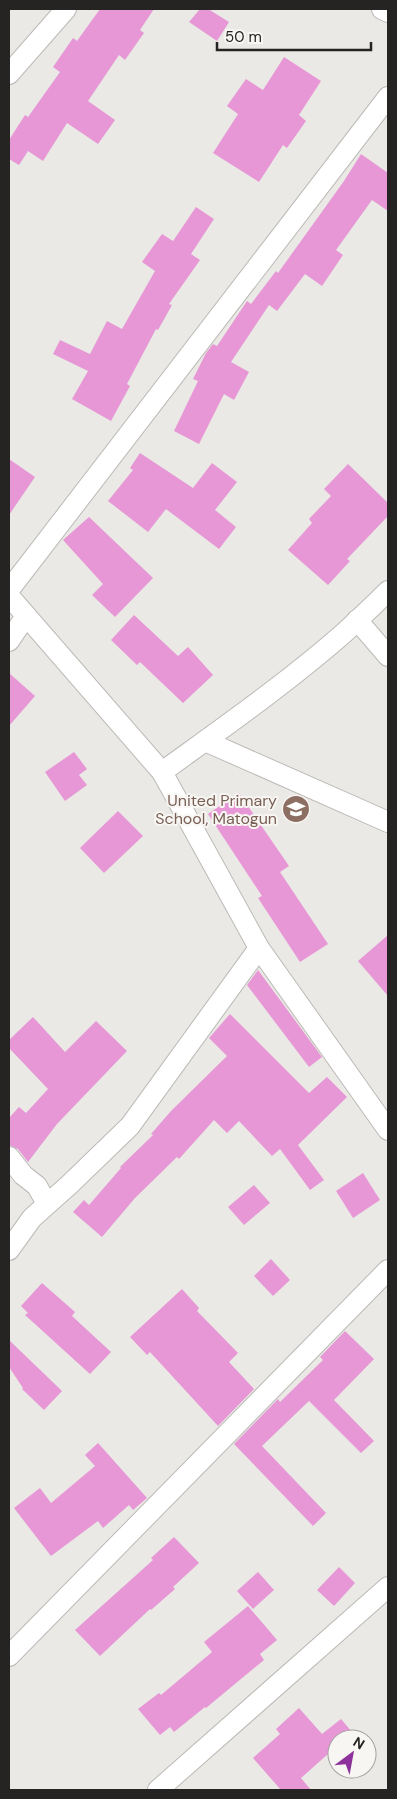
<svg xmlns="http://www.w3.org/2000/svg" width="397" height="1799" font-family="'DM Sans',sans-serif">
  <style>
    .building { fill: #e797d6 }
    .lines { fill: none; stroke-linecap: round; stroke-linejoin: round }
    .minor-casing { stroke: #bcbab7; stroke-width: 22 }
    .minor { stroke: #fff; stroke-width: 20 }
    .labels { text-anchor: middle; stroke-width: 4; stroke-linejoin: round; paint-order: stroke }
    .education-label { font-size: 16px; fill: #785e54; stroke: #f8f6f3; text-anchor: end }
  </style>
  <rect width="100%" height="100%" fill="#eae9e5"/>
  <g class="building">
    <polygon points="100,9 154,9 140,30 144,33 125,60 119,55 88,101 115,120 98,144 67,123 43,161 28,151 19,165 9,159 9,140 25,115 28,117 60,72 53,67 73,38 77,41"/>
    <polygon points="200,9 208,9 229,22 217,41 189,22"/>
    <polygon points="284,57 321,81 299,115 306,121 287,148 283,145 259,182 213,153 238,114 227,106 246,79 263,90"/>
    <polygon points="361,154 388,173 388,211 372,200 336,250 343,255 322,286 305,274 277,311 269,305 231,362 249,372 234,400 224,394 199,444 174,431 198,381 193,379 206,353 213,344 217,346 247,301 251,304 276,271 278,273 344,181"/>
    <polygon points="196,207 214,219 191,254 200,260 169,304 172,305 158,330 156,329 127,384 130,386 111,421 72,399 88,371 53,354 60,340 90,354 107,321 122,329 155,271 142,262 162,234 173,241"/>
    <polygon points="140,453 193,488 212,463 237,482 215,510 236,527 219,549 166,509 148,532 108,501 133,470 130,468"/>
    <polygon points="9,459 35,477 9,515"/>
    <polygon points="348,464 388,503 388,516 347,559 350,561 328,585 288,550 312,523 309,519 331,496 324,489"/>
    <polygon points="89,517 153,578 115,617 92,595 103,584 63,540"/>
    <polygon points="134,615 178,656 188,647 213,675 183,703 140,662 137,665 111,640"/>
    <polygon points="9,673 35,696 9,726"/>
    <polygon points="74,752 87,769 79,775 87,785 65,801 45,772"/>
    <polygon points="239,793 289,866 280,872 328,944 300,962 258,898 262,896 208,814"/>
    <polygon points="118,811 143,836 104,873 80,848"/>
    <polygon points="388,935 388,996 358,961"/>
    <polygon points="258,970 322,1057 309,1067 247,985"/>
    <polygon points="230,1014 309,1093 327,1077 347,1097 298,1145 324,1180 310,1190 280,1149 272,1156 239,1121 227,1133 214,1120 179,1159 177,1157 135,1198 102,1237 73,1212 84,1200 89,1205 121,1168 120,1167 153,1135 151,1134 171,1111 227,1056 209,1038"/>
    <polygon points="33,1017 65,1052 96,1021 127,1051 57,1124 28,1162 18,1149 9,1145 9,1118 19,1107 26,1113 48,1089 9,1048 9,1040"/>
    <polygon points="363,1173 380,1200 353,1218 336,1191"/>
    <polygon points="254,1185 270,1203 244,1225 228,1207"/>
    <polygon points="271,1259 290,1280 273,1296 254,1276"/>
    <polygon points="42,1283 75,1312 72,1316 111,1352 90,1374 25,1315 28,1313 21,1306"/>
    <polygon points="182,1289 199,1308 197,1311 238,1353 229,1362 254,1389 218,1426 150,1352 147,1355 130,1337"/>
    <polygon points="345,1331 374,1359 334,1400 374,1441 361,1453 309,1401 262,1446 326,1513 313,1526 234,1444 278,1399 280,1402 323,1360 320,1357"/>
    <polygon points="9,1340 62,1391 44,1410 22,1389 23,1388 9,1367"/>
    <polygon points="98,1443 147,1498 133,1510 129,1505 103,1528 98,1521 51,1556 14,1508 40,1488 51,1503 95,1466 85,1455"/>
    <polygon points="174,1537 199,1563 173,1587 175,1589 151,1610 150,1609 100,1656 75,1630 153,1560 151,1558"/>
    <polygon points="339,1567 355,1583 334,1606 317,1590"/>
    <polygon points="258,1572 274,1590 253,1609 237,1591"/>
    <polygon points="248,1606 277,1640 260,1654 264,1660 206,1708 205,1707 174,1732 170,1727 160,1735 138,1709 159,1693 161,1695 212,1652 204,1642"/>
    <polygon points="299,1708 322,1734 341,1719 352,1732 345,1739 337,1739 337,1746 301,1778 311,1790 281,1790 253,1758 280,1734 276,1729"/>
  </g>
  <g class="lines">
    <g class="minor-casing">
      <g id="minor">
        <polyline points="382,9 388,12"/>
        <polyline points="9,74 66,9"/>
        <polyline points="9,590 388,97"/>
        <polyline points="9,596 162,772 259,948 388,1130"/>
        <polyline points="357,620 388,656"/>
        <polyline points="9,641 26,616"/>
        <polyline points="205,741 388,822"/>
        <path d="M162,772C224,727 287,683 344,633C359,619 374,605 388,591"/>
        <polyline points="9,1157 23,1175 37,1186 47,1204"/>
        <polyline points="9,1250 32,1218 69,1185 130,1126 259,948"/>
        <polyline points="9,1656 388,1270"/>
        <polyline points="158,1790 388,1587"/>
      </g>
    </g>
    <use href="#minor" class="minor"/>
  </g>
  <defs>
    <g id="school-disc" transform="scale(1.4375)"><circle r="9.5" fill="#8d6e63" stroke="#f8f6f3"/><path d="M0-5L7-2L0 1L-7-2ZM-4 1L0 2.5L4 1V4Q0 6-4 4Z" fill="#fff"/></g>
  </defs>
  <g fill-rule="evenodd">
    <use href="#school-disc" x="296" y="809"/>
  </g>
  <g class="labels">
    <g class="education-label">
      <text x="277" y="806">United Primary<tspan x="277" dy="18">School, Matogun</tspan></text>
    </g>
  </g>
  <rect width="397" height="1799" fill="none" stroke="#252423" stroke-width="20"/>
  <g transform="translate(352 1754) rotate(32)"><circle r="24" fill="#f8f6f3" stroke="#a4a2a0"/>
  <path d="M0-4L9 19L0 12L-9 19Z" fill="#8d319c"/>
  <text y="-8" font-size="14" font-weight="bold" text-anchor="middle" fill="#252423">N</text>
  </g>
  <path d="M217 42v8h154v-8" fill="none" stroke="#252423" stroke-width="2.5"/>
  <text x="225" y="42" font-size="15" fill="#252423" stroke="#f8f6f3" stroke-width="4" paint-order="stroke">50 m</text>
</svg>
